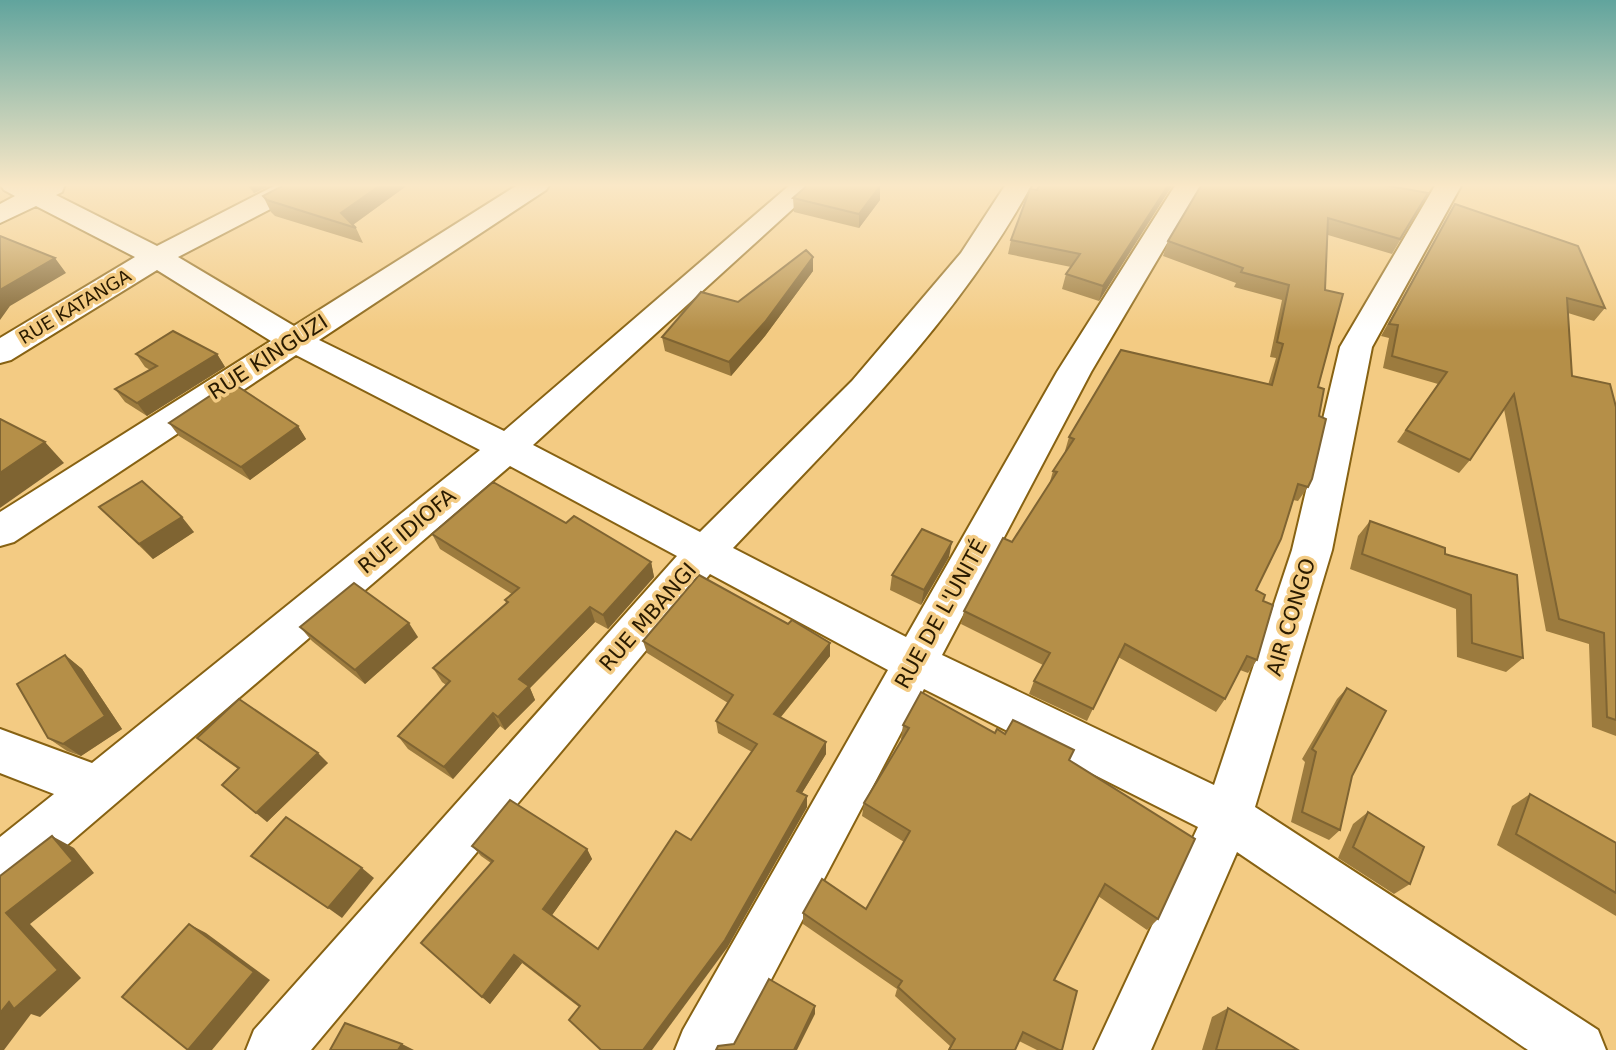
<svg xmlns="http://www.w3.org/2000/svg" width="1616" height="1050" font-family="'DejaVu Sans',sans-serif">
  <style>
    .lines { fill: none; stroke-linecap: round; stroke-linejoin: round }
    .minor-casing { stroke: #876213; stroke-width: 4 }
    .minor { fill: #fff; fill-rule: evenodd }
    .wall { fill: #9c7b3e }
    .shaded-wall { fill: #7f6432 }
    .building { fill: #b58f48; stroke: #7f6432; stroke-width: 2 }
    .labels { text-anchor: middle; stroke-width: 7; stroke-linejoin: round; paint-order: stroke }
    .far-street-label { font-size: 18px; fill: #2a1b00; stroke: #f3cb83 }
    .street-label { font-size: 21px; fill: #2a1b00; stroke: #f3cb83 }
  </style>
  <rect width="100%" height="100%" fill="#f3cb83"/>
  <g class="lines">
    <g class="minor-casing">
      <path id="minor" d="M0,184H65L62,192L56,195L157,246L278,184H311L307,190L178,257L294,326L519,184H550L546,190L319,340L504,431L791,184H820L533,445L700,532L852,381L961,253L1006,184H1032C957,322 840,435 733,548L906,637L1057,372L1176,184H1202L1091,372L942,655L1214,785L1292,550L1340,347L1436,184H1462L1372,347L1332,550L1255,807L1598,1030L1606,1050H1528L1237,852L1151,1050H1094L1198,827L924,689L734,1050H675L683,1030L888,670L710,574L311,1050H246L254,1030L677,556L510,466L18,887L0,894V837L54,794L0,773V729L92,763L480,450L296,355L14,542L0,546V512L271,341L157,270L11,360L0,363V338L135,257L36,206L0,223V204L15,196L4,190Z"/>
    </g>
    <use href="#minor" class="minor"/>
  </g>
  <g class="wall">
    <polygon points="246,184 273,184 254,193"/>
    <polygon points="286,184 409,184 353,225 356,228 363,243 275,216 271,212 263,196"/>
    <polygon points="1173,184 1099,301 1062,289 1066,274 1071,267 1008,254 1011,240"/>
    <polygon points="1516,184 1534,184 1532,187"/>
    <polygon points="880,186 880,200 859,228 794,212 793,198"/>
    <polygon points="1428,193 1392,254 1328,235 1318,387 1308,487 1298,501 1293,500 1256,590 1263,601 1257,660 1248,673 1240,670 1225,699 1216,712 1118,657 1087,721 1029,694 1034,681 1043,665 961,624 964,611 1012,542 1049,485 1053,471 1066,452 1065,451 1069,437 1268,385 1276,358 1270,357 1282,300 1234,287 1236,283 1163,256 1168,241"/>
    <polygon points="1455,204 1605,308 1594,321 1568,313 1572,376 1616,407 1616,736 1592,727 1589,644 1546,631 1504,409 1470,460 1459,473 1397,442 1438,384 1383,368 1389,338 1381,336"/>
    <polygon points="813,257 813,271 765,336 731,376 665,351 662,337 738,302"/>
    <polygon points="136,354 217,354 225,367 147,416 125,402 115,389 150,370 145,367"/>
    <polygon points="169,423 298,426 306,439 250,480 179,436"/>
    <polygon points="99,507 194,532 153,559"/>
    <polygon points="1370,521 1445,554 1523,658 1506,672 1457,657 1456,609 1350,569 1358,536"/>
    <polygon points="566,523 651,562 654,577 608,629 595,622 530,688 535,700 505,730 500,726 453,779 408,749 398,736 446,685 442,682 433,668 506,603 505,600 512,594 440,549 432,534"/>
    <polygon points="949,557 921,605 890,590 892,575"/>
    <polygon points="788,624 830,643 830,656 781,717 826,742 826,754 802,793 807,807 727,948 579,1007 522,963 490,1004 482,997 491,863 481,856 472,846 587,849 592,859 552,915 598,949 691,840 752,752 718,733 716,721 728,703 647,653 643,641"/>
    <polygon points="300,627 418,637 365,684 312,641"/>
    <polygon points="65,655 82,669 122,729 81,756 67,751 48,738"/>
    <polygon points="1347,688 1340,830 1329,840 1291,822 1305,762 1302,759 1337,699"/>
    <polygon points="903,725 1005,734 1069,760 1158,919 1147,930 1098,896 1054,980 1062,1050 1037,1050 1019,1041 1015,1050 948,1050 950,1046 895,996 897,989 803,924 803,913 866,909 904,842 862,816 864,803 902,740 901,739"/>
    <polygon points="197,738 328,763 267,822 238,769 209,748"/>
    <polygon points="1530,794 1616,843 1616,916 1497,845 1512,806"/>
    <polygon points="1368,812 1410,884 1394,894 1338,858 1353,824"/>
    <polygon points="1228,1008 1298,1050 1202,1050 1212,1017"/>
  </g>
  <g class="shaded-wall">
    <polygon points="249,184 273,184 254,193"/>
    <polygon points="382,184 409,184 351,226 341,213"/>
    <polygon points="1169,184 1173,184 1099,301 1103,286"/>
    <polygon points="880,186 880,200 859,228 859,214"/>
    <polygon points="813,257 813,271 765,336 731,376 729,362"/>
    <polygon points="55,258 66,273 10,306 0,320 0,290"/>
    <polygon points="217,354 225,367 147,416 137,403"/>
    <polygon points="298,426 306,439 250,480 241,467"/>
    <polygon points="45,442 64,463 0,508 0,473"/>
    <polygon points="182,517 194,532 153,559 139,544"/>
    <polygon points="952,542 949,557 921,605 924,590"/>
    <polygon points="651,562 654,577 608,629 603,615"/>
    <polygon points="590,607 595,622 530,688 535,700 505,730 498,717 519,679"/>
    <polygon points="409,623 418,637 365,684 355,670"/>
    <polygon points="830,643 830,656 774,725 774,714"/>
    <polygon points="65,655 82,669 122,729 81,756 63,744"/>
    <polygon points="493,713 500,726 453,779 444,767"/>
    <polygon points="826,742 826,754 797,801 797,791"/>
    <polygon points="318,753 328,763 267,822 256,813"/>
    <polygon points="807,796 807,807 727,948 652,1050 643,1050"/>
    <polygon points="52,836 74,848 94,873 30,924 81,978 40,1017 31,1014 4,1050 0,1050 0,1013 9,1002 6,913"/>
    <polygon points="587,849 592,859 550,918 543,909"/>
    <polygon points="362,868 374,878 342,918 328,908"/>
    <polygon points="189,924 206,933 270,980 212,1050 188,1050"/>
    <polygon points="514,955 522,963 490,1004 482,997"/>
    <polygon points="815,1006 815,1014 797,1050 794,1050"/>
    <polygon points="402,1044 414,1050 398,1050"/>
  </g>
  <g class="building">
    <polygon points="286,184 382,184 341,213 356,228 267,200 263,196"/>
    <polygon points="809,184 871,184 880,186 859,214 793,198"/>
    <polygon points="1040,184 1169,184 1103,286 1066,274 1080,254 1011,240 1030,189 1037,190"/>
    <polygon points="1202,184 1378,184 1428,193 1400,239 1328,218 1325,290 1343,294 1318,387 1324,389 1319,416 1326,419 1312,479 1308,487 1298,484 1281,539 1256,590 1265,595 1263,601 1273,605 1257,660 1247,656 1225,699 1125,644 1093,709 1034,681 1050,653 964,611 1003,538 1012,542 1057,472 1053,471 1074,439 1069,437 1121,350 1272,385 1283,344 1277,342 1289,285 1241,272 1243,268 1168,241"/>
    <polygon points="1455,204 1578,246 1605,308 1567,298 1572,376 1610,384 1616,407 1616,720 1607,717 1604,633 1559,619 1514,394 1470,460 1406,430 1447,372 1392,356 1398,325 1389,324"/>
    <polygon points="0,236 55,258 0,290"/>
    <polygon points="806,250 813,257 765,322 729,362 662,337 701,292 738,302"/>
    <polygon points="173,331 217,354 137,403 115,389 157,366 136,354"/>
    <polygon points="231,382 298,426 241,467 169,423"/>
    <polygon points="0,419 45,442 0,473"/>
    <polygon points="142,481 182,517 139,544 99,507"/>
    <polygon points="493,482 566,523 574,516 651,562 603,615 590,607 519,679 529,686 498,717 493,713 444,767 398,736 450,681 433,668 508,602 505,600 519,588 432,534"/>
    <polygon points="1370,521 1445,548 1445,554 1517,575 1523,658 1472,643 1471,595 1362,554"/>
    <polygon points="922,529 952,542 924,590 892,575"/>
    <polygon points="699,575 788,624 792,620 830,643 774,714 826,742 797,791 807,796 725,940 643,1050 601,1050 569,1020 580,1006 514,955 482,997 421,943 493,861 472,846 510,800 587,849 543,909 598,949 676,831 691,840 757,744 716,721 733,695 643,641"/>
    <polygon points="354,583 409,623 355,670 300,627"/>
    <polygon points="65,655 105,716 63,744 48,738 17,684"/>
    <polygon points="1347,688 1386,711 1352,776 1340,830 1302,812 1316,752 1312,749"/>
    <polygon points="921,692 995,733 997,729 1005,734 1013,720 1074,750 1069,760 1195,839 1158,919 1105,884 1054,980 1077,991 1062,1050 1059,1050 1023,1032 1015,1050 949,1050 955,1039 898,987 902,981 803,913 822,879 866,909 910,831 864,803 909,728 903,725"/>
    <polygon points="239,699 318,753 256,813 222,785 239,768 197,738"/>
    <polygon points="1530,794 1616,843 1616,893 1516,834"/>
    <polygon points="1368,812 1424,847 1410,884 1353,847"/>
    <polygon points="286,817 362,868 328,908 251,856"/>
    <polygon points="52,836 73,861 6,913 58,970 14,1009 9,1002 0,1013 0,876"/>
    <polygon points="189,924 254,972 188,1050 122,997"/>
    <polygon points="769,979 815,1006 794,1050 716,1050 718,1046 734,1044"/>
    <polygon points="1228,1008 1298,1050 1216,1050"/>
    <polygon points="345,1023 402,1044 398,1050 330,1050"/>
  </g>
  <linearGradient id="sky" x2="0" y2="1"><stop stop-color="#61a49d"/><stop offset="0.56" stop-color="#fae8c7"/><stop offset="1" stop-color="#fae8c7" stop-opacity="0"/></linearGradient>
  <rect width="1616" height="331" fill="url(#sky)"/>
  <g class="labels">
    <g class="far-street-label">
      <text transform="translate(75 307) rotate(-31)" y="6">RUE KATANGA</text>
    </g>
    <g class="street-label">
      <text transform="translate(268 357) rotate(-33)" y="7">RUE KINGUZI</text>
      <text transform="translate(407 531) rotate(-40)" y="7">RUE IDIOFA</text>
      <text transform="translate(941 614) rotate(-61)" y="7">RUE DE L'UNITÉ</text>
      <text transform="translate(648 617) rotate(-49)" y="7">RUE MBANGI</text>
      <text transform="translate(1291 617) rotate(-73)" y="7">AIR CONGO</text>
    </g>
  </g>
</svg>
